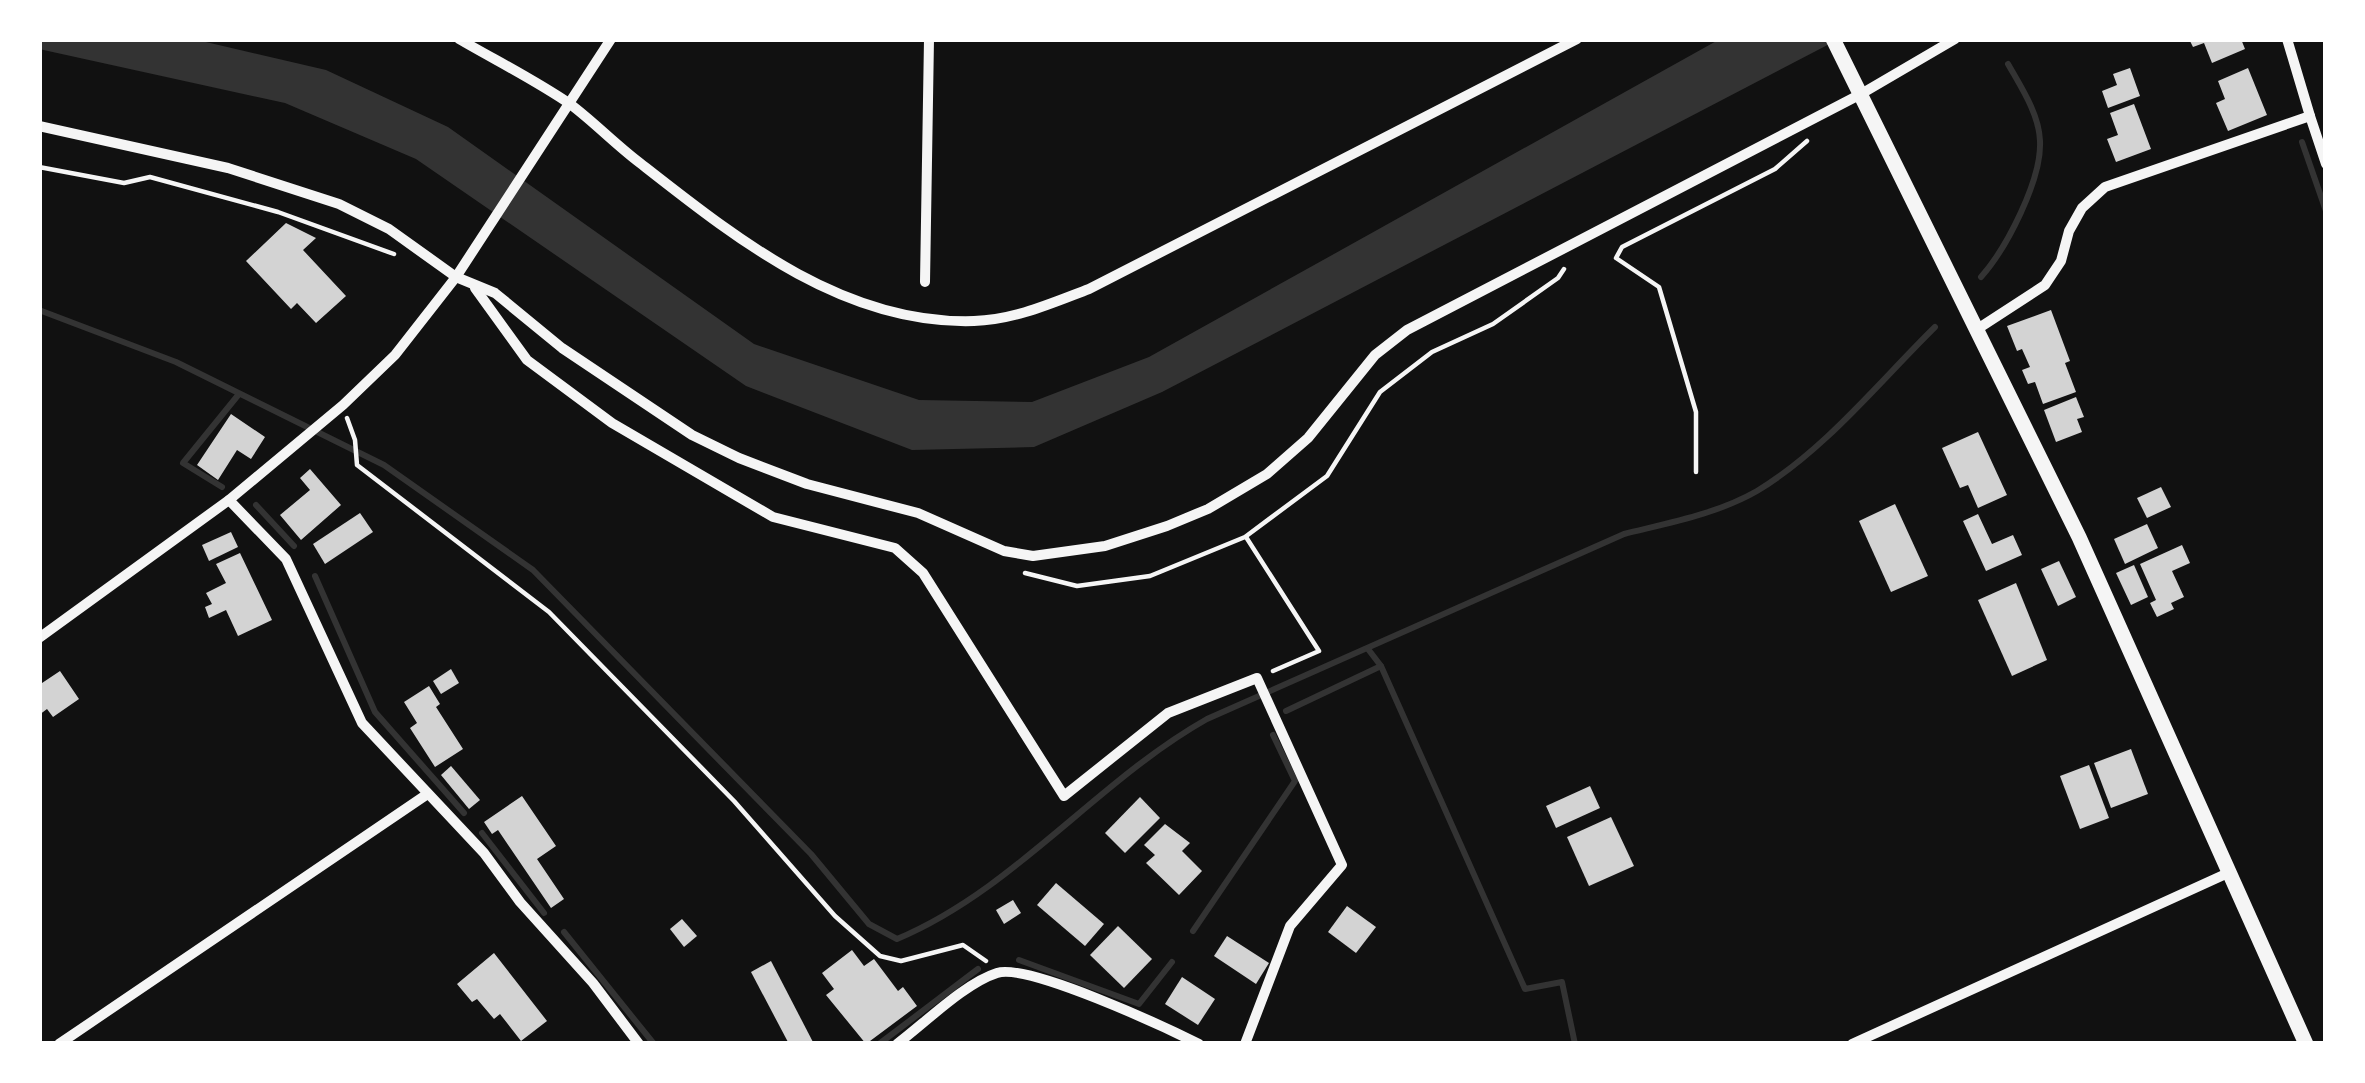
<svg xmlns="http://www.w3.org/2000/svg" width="2365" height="1083" font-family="'IBM Plex Sans',sans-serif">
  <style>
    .water { fill: #333 }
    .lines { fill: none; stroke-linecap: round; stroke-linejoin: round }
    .stream { stroke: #333; stroke-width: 6 }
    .building { fill: #d3d3d3 }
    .path { stroke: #f5f5f5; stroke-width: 4.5 }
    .minor { stroke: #f5f5f5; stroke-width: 10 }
    .secondary { stroke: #f5f5f5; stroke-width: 15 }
  </style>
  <rect width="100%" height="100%" fill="#111"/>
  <polygon class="water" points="39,39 193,39 326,70 448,127 754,344 919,400 1032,402 1149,357 1720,39 1839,39 1162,392 1034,447 912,450 746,386 416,159 285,103 39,49"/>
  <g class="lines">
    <g class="stream">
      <polyline points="2302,142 2326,211"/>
      <path d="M1981,277C2006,249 2042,180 2040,141C2039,114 2021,87 2008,64"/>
      <path d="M39,310L176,362L384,465L533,570L811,854L869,924L897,939C1014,890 1097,781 1207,719L1624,534C1668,523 1717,514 1757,491C1825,450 1879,382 1935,327"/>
      <polyline points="222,487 183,463 239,394"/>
      <polyline points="256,505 294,546"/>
      <polyline points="315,576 375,712 464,813"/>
      <polyline points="1368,649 1381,666 1525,989 1562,982 1575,1044"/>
      <polyline points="1286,711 1381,666"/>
      <polyline points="482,833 544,913"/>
      <polyline points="1193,931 1295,781 1273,735"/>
      <polyline points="564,932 654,1044"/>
      <polyline points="1019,960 1139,1004 1172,962"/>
      <polyline points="879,1044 978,969"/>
    </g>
  </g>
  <g class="building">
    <polygon points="2189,39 2241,39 2245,49 2212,63 2204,43 2193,47"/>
    <polygon points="2130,68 2140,96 2108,108 2102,91 2117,85 2113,74"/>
    <polygon points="2248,68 2267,115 2228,131 2216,103 2225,99 2218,81"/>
    <polygon points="2134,104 2151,149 2116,162 2107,139 2118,135 2110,113"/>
    <polygon points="286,223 316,238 303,250 346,296 316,323 297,303 291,309 246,261"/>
    <polygon points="2051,310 2070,361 2065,363 2076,392 2043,404 2035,382 2028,384 2022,370 2030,367 2022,349 2017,351 2007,326"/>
    <polygon points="2076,397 2084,417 2077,419 2082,432 2056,442 2044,410"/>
    <polygon points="231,414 265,437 251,459 237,450 218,480 197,465"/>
    <polygon points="1978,432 2007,495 1978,508 1968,485 1960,488 1942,448"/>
    <polygon points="310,469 341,505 301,540 280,515 310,490 300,478"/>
    <polygon points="2161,487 2171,507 2147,518 2137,498"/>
    <polygon points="1895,504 1928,576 1891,592 1859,521"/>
    <polygon points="360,513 373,532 325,564 313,544"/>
    <polygon points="1978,514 1992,544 2013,535 2022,555 1986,571 1963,521"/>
    <polygon points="2147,524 2158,548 2125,564 2114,539"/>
    <polygon points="231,532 238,547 209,561 202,545"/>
    <polygon points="2182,545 2190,563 2172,571 2184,597 2171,603 2174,609 2157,617 2150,603 2156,600 2140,564"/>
    <polygon points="240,553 272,620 238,636 226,610 209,618 205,607 212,604 206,593 226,583 216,564"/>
    <polygon points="2059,561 2076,597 2058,606 2041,569"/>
    <polygon points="2134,565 2148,597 2131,605 2116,573"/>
    <polygon points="2016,583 2047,660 2012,676 1978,600"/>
    <polygon points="451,669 459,683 441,694 433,681"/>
    <polygon points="60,671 79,699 53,717 47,709 39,715 39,685"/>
    <polygon points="429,686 440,704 436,707 463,749 435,767 410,728 417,723 404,702"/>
    <polygon points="2131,749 2148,794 2111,808 2094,763"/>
    <polygon points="2089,765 2109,818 2080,829 2060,776"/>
    <polygon points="451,766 480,800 469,809 441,775"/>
    <polygon points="1590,786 1600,808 1556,828 1546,806"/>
    <polygon points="522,796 556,846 537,859 564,899 551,908 498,830 492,834 484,822"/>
    <polygon points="1140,797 1160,818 1125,853 1105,833"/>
    <polygon points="1611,817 1634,866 1589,886 1567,837"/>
    <polygon points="1165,824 1190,843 1182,851 1202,871 1179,895 1146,863 1155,855 1144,845"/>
    <polygon points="1056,883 1104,924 1085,946 1037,905"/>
    <polygon points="1013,900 1021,913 1004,924 996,910"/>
    <polygon points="1347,906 1376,927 1356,953 1328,932"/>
    <polygon points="682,919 697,936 684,947 670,929"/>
    <polygon points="1118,926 1152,959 1124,988 1090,955"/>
    <polygon points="1227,936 1269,963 1256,984 1214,956"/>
    <polygon points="852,950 864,966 874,959 898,991 903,987 917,1006 866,1044 826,995 834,989 822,973"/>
    <polygon points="494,953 547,1021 521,1041 500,1014 494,1019 477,999 472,1002 457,984"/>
    <polygon points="771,961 814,1044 789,1044 751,972"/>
    <polygon points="1182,977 1215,999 1198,1025 1165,1004"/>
  </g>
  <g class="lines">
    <g class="path">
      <polyline points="39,167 124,183 150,177 278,212 394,254"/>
      <polyline points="347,418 355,440 357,465 549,612 734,801 835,916 880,956 901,961 963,945 986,961"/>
      <polyline points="1696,472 1696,412 1659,287 1616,258 1622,247 1775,169 1807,141"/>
      <polyline points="1246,537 1319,651 1273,671"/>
      <polyline points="1025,573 1077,586 1150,576 1245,537 1327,476 1380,392 1432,352 1493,324 1558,278 1564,269"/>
    </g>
    <g class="minor">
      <path d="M459,39C495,60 535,80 570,104C594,122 616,145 640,163C737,239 844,325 974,321C1014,320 1052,303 1089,289L1577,39"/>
      <polyline points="2310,116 2326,164"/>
      <polyline points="39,126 228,168 339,204 389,229 456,277 495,293 562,348 692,435 739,458 807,484 918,513 1004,551 1033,556 1105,546 1167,526 1208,509 1267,474 1308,438 1375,355 1407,330 1861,94 1955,39"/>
      <polyline points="925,282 929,39"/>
      <polyline points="475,288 527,360 612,423 773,517 895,548 923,573 1064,796 1168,713 1257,678 1342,865 1290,926 1245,1044"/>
      <polyline points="1979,328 2045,285 2061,261 2069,231 2082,208 2105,187 2310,116 2287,39"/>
      <polyline points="229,500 286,559 362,723 484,853 520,902 593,983 639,1044"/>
      <polyline points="39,638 229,500 343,405 395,355 456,277 611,39"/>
      <polyline points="59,1044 426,795"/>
      <path d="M897,1044C925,1023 965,983 997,973C1028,963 1165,1027 1199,1044"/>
      <polyline points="1852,1044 2228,873"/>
    </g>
    <polyline class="secondary" points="1833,39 2079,537 2306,1044"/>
  </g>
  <rect width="2365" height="1083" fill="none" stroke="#ffffff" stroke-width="84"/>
</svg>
